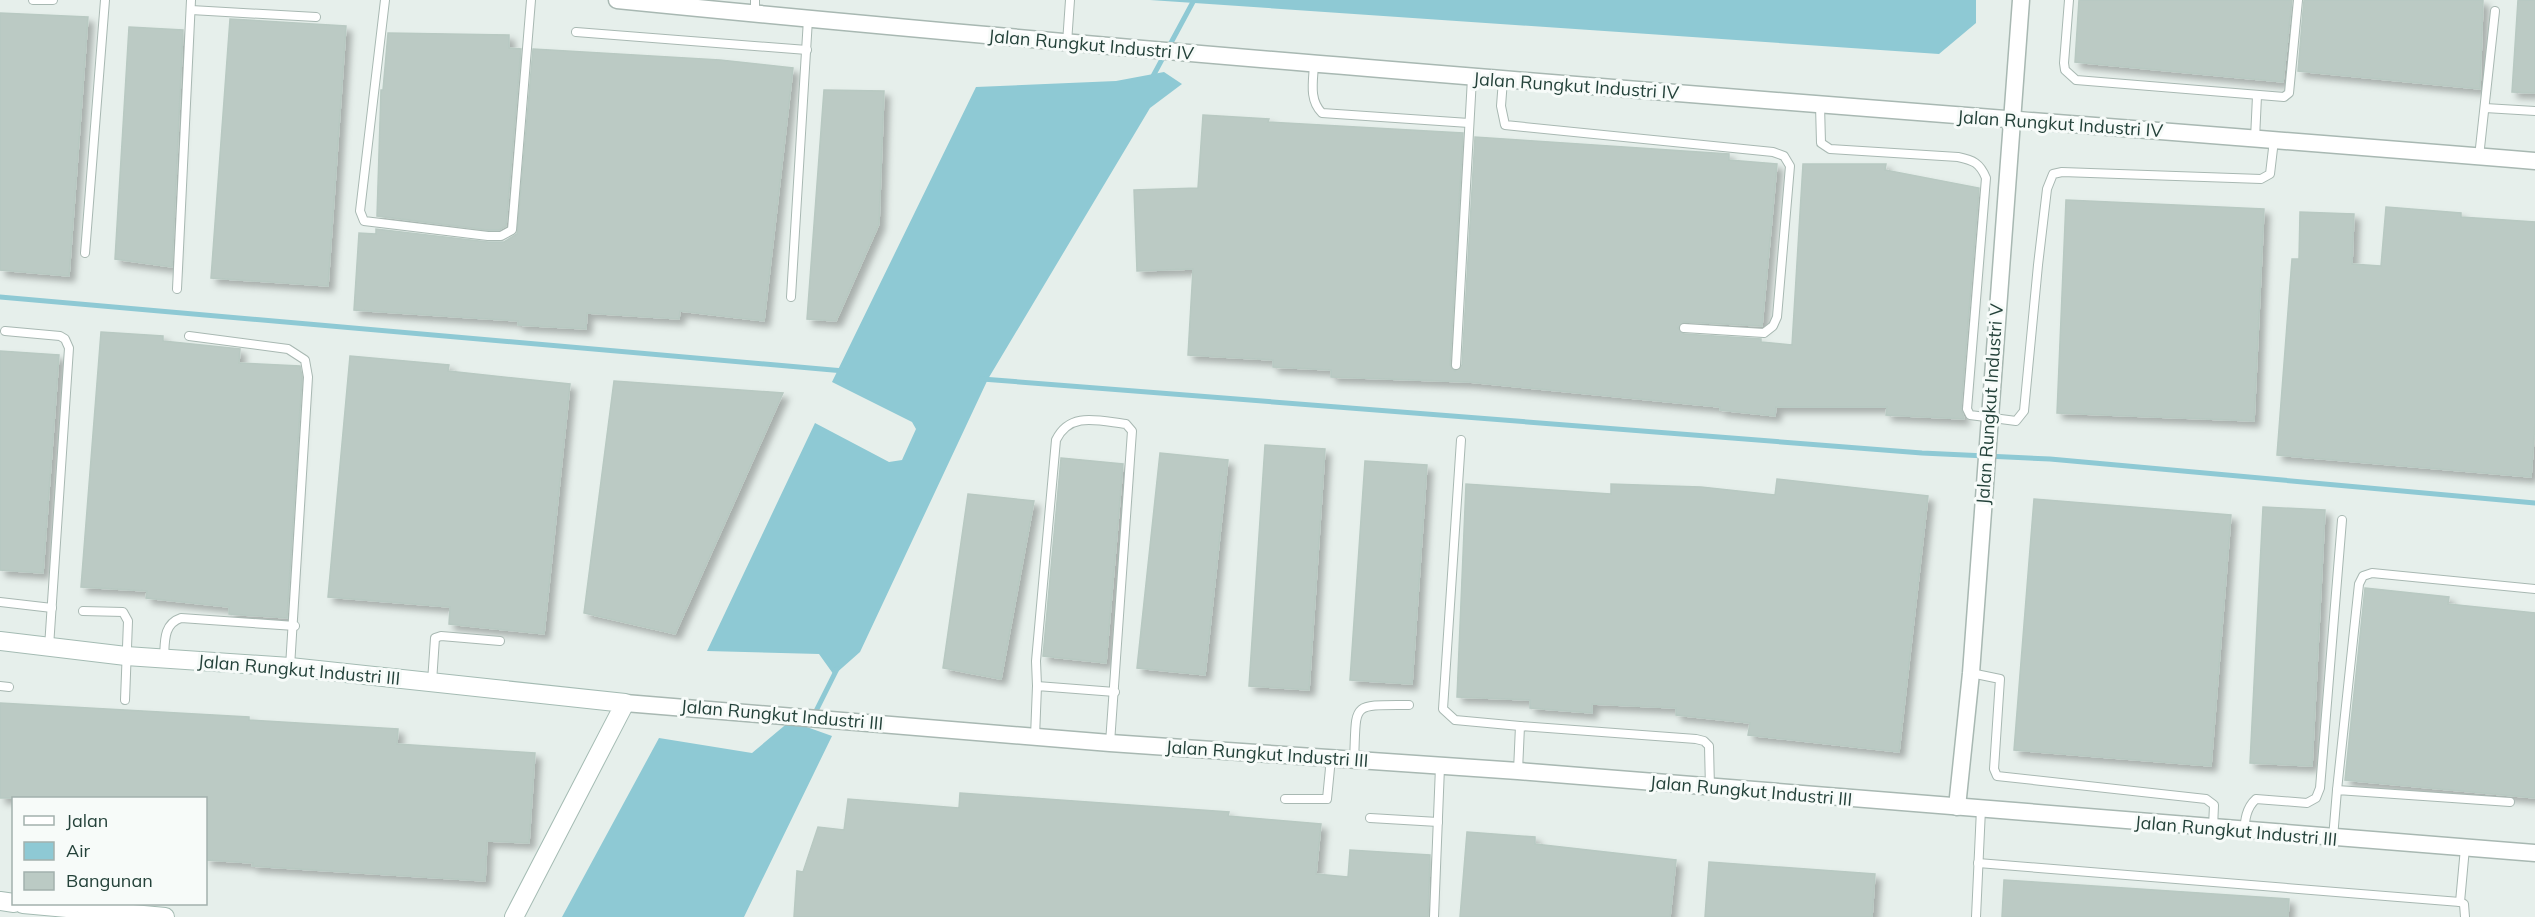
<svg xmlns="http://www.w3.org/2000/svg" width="2535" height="917" font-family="Mulish,sans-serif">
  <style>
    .water { fill: #8ec9d4 }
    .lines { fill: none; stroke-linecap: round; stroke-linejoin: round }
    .stream { stroke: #8ec9d4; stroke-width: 5 }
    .building { fill: #bbcac4; stroke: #b8c9c2; stroke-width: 1.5; filter: url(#shadow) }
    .lane-casing { stroke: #a8b8b2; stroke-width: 10 }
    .street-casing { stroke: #a8b8b2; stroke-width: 19 }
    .secondary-casing { stroke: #a4bbb3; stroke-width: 20 }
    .lane { stroke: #fff; stroke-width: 8 }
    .street { stroke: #fff; stroke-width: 16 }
    .secondary { stroke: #fff; stroke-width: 18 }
    .labels { text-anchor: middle; stroke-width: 6; stroke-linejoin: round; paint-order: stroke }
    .street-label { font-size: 18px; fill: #24423a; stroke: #f7fbf9 }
  </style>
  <defs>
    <filter id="shadow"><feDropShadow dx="5.5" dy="5.5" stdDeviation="3" flood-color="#0004"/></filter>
  </defs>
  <rect width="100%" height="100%" fill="#e6efeb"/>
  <g class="water">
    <polygon points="1150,0 1976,0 1976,23 1939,54"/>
    <polygon points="1164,72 1182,84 1150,108 988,379 860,652 834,675 819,654 707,651 815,423 889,462 902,460 916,429 912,422 832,382 976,87 1116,81"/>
    <polygon points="790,721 832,736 744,917 562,917 659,738 752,753"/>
  </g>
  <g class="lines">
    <g class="stream">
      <polyline points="1152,78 1194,0"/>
      <polyline points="0,297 844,371"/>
      <polyline points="982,379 1922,453 2050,459 2535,503"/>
      <polyline points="813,717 837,669"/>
    </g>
  </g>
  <g class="building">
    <polygon points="2079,0 2292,0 2283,82 2075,62"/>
    <polygon points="2304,0 2483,0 2480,89 2298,71"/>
    <polygon points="2518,0 2535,0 2535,93 2512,92"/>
    <polygon points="0,13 88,17 69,276 0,270"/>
    <polygon points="230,19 346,26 328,286 211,278"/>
    <polygon points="129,27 183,30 172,267 115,259"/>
    <polygon points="388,33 509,35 509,48 521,49 506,226 499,230 488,230 377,216 381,90 383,90"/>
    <polygon points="533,49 720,60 793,68 764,321 680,311 679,319 587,313 586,329 518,325 518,321 354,310 359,233 376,234 376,229 488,242 504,242 517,234"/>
    <polygon points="824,90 884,91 879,224 836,321 807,319"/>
    <polygon points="1203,115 1269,119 1268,122 1463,133 1450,365 1455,371 1462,365 1475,137 1729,154 1729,160 1777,164 1762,326 1684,322 1678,328 1684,334 1761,339 1761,342 1792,345 1803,164 1886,164 1885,170 1979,188 1961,408 1964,419 1886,415 1887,407 1776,407 1775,416 1720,410 1720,407 1469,382 1331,377 1331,370 1273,367 1273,360 1188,355 1193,269 1137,271 1134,190 1198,188"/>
    <polygon points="2066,200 2264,209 2254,421 2057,413"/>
    <polygon points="2386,207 2461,213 2461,217 2535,222 2535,424 2531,477 2277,455 2292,259 2299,259 2300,212 2354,214 2352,264 2381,266"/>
    <polygon points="101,332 163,336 163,341 240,349 239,363 300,366 302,377 287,618 229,614 229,607 146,598 147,591 81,587"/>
    <polygon points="0,351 59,355 43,573 0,570"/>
    <polygon points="350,356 449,365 448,371 570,384 544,634 449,624 450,607 328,597"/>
    <polygon points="614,381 783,393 675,634 584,613"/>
    <polygon points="1265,445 1325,449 1309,690 1249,686"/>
    <polygon points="1160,453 1228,460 1205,675 1137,668"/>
    <polygon points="1061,458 1123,464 1106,663 1043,656"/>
    <polygon points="1365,461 1427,465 1412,684 1350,680"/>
    <polygon points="1777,479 1928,496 1899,752 1748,735 1750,723 1676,715 1676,708 1592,704 1592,713 1530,708 1530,700 1457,697 1466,484 1611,494 1611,484 1701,487 1775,495"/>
    <polygon points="968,494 1034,501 1001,679 943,668"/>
    <polygon points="2034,499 2231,515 2211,766 2014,750"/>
    <polygon points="2263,507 2325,510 2312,766 2250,763"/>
    <polygon points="2365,588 2449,597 2448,604 2535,613 2535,798 2345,780"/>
    <polygon points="0,703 249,717 249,720 398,729 397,744 535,753 529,843 487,841 485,881 252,866 253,863 206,860 206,798 0,798"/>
    <polygon points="960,793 1229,812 1228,816 1321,824 1316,874 1348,877 1350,850 1430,855 1428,917 794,917 797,871 803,872 818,827 844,830 848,799 959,808"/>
    <polygon points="1467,832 1535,837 1535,844 1676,860 1670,917 1460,917"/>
    <polygon points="1709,862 1875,874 1872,917 1705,917"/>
    <polygon points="2004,880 2289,899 2288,917 2002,917"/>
  </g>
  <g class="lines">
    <g class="lane-casing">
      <g id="lane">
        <polyline points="33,0 53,0"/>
        <polyline points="385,0 360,211 364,221 488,236 501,236 512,230 531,0"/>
        <polyline points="2069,0 2064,63 2065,70 2076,80 2284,97 2289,93 2298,0"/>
        <polyline points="191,10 316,17"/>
        <polyline points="755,14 755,0"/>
        <polyline points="576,32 807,50"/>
        <polyline points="1067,43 1070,0"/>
        <path d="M1314,65C1313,82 1309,100 1322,113L1469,123"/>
        <polyline points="1503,80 1501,106 1505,125 1773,152 1784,156 1790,166 1777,317 1773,326 1764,333 1684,328"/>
        <path d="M1820,105L1821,143L1830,149L1958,157C1973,160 1980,163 1986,178L1967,409L1970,415L2016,421L2024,411L2038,265L2047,189L2053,174L2062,172L2261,179L2270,174L2274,140"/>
        <polyline points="2485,108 2535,111"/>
        <polyline points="2255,139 2257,96"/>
        <polyline points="2479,157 2495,11"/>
        <polyline points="85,253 105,0"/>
        <polyline points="177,289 191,0"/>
        <polyline points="791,297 808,19"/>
        <polyline points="5,331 60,336 65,339 69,348 49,647"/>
        <polyline points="189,336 288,349 305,360 308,377 290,667"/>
        <polyline points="1456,365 1472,78"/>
        <polyline points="1461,440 1443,709 1455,720 1520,726"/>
        <polyline points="0,602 52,608"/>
        <polyline points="83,611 123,612 128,621 125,700"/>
        <path d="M164,658C165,642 163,624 181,618L295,626"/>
        <polyline points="1971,673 2000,679 1994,769 1997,776 2206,799 2214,805 2213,828"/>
        <polyline points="432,682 435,638 441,636 500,641"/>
        <polyline points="0,686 9,687"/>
        <path d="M1037,686L1036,661L1056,440C1070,411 1099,421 1126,424L1132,431L1110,743"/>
        <polyline points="1035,737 1037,686 1115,692"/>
        <path d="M1354,760C1357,702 1349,705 1409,705"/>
        <polyline points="1518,771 1520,726 1696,739 1704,741 1709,746 1710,788"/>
        <polyline points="2337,790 2359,584 2363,576 2372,573 2535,589"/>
        <polyline points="1285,799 1327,799 1331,758"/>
        <polyline points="1370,818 1438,822"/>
        <path d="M2244,832C2245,820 2246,808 2256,799L2307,803L2316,798L2320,788L2342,520"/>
        <polyline points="2333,838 2337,790 2510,802"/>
        <polyline points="1978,863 2460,902 2464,904 2465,917"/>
        <polyline points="2460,902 2465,848"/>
        <polyline points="1434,917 1440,767"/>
        <polyline points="1976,917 1981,809"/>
      </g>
    </g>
    <g class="street-casing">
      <g id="street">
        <path d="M617,0C1256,64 1895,109 2535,161"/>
        <polyline points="625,703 1110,743 1518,771 2535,853"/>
        <polyline points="1957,807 1971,673 2021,0"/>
      </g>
    </g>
    <g class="secondary-casing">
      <g id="secondary">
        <polyline points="0,641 126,656 290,667 625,703 514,917"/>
        <polyline points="0,901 14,903"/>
        <polyline points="23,904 165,917"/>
      </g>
    </g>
    <use href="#lane" class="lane"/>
    <use href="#street" class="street"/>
    <use href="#secondary" class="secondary"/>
  </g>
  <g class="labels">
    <g class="street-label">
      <text transform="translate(1091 45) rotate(5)" y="6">Jalan Rungkut Industri IV</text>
      <text transform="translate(1576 86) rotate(4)" y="6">Jalan Rungkut Industri IV</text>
      <text transform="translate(2060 124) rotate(4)" y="6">Jalan Rungkut Industri IV</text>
      <text transform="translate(1990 404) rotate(-86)" y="6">Jalan Rungkut Industri V</text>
      <text transform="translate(299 670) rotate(5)" y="6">Jalan Rungkut Industri III</text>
      <text transform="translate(782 715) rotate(5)" y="6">Jalan Rungkut Industri III</text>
      <text transform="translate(1267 754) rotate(4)" y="6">Jalan Rungkut Industri III</text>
      <text transform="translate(1751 791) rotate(5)" y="6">Jalan Rungkut Industri III</text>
      <text transform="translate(2236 831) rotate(5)" y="6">Jalan Rungkut Industri III</text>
    </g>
  </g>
  <rect x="12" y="797" width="195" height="108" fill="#f7fbf9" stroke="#a3b1ad" stroke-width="1.5"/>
  <rect x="24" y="816" width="30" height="9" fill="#ffffff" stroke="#a3b1ad" stroke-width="1.5"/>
  <text x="66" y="827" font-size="18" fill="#24423a">Jalan</text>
  <rect x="24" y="842" width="30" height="18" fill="#8ec9d4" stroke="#a3b1ad" stroke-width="1.5"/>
  <text x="66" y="857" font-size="18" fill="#24423a">Air</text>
  <rect x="24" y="872" width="30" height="18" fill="#bbcac4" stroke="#a3b1ad" stroke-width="1.5"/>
  <text x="66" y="887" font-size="18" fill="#24423a">Bangunan</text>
</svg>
